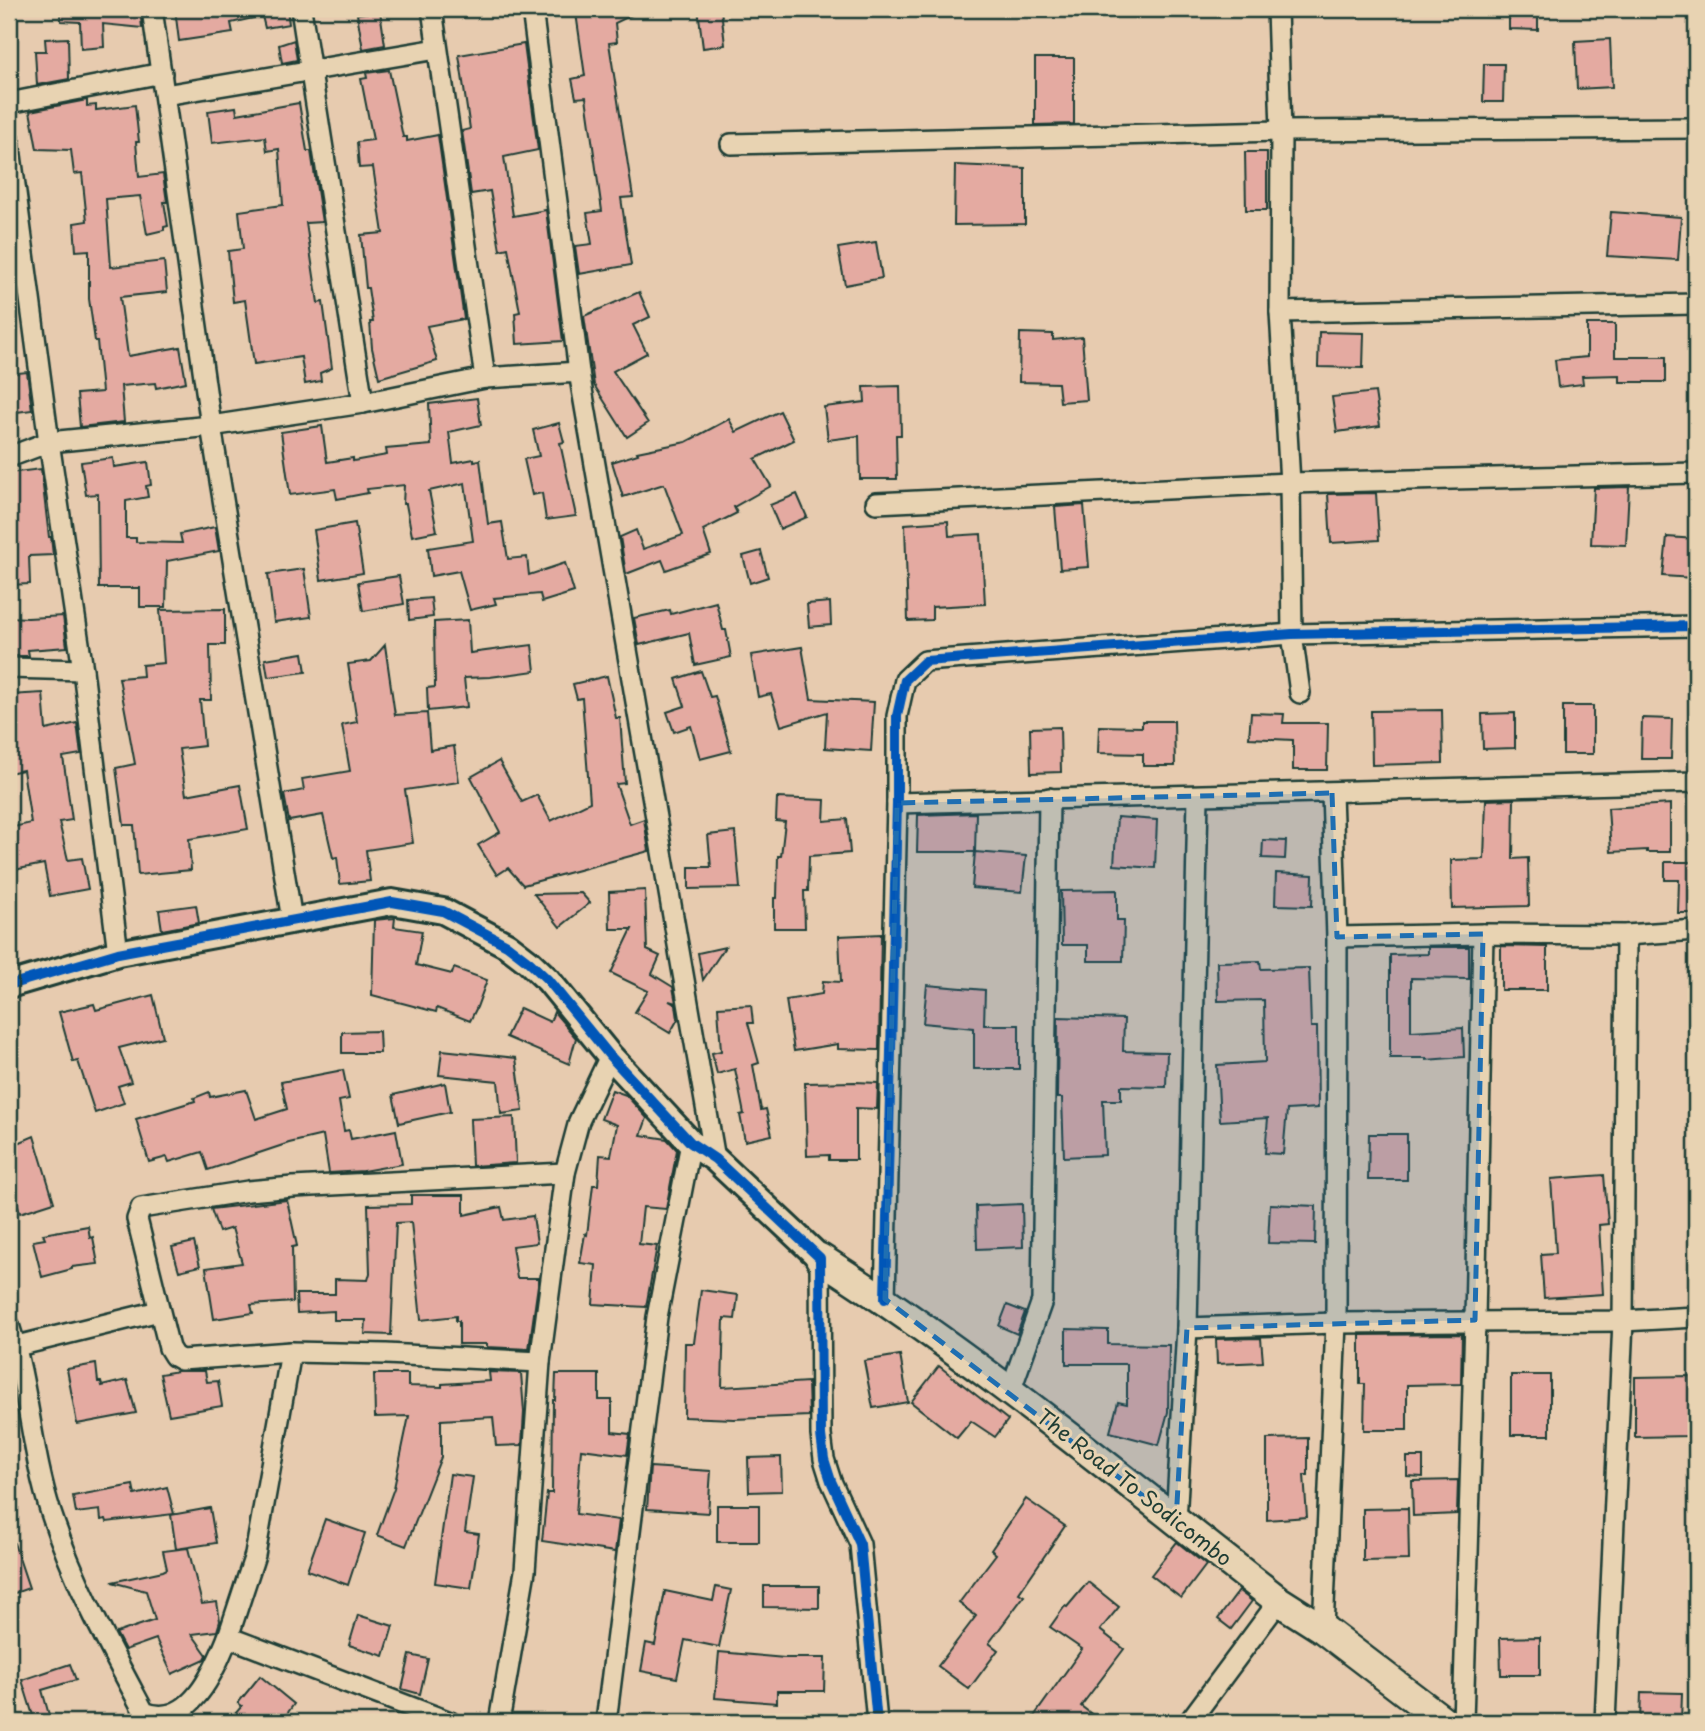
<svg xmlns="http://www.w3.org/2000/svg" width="1705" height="1731" font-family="'Playpen Sans',sans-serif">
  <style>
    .building { fill: #e4aaa1; stroke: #1f3d34; stroke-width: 2 }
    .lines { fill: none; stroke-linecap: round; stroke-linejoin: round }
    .minor-casing { stroke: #1f3d34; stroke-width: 24 }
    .tertiary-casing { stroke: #1f3d34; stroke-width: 30 }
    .secondary-casing { stroke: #1f3d34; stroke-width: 33 }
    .minor { stroke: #e8d3b2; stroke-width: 19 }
    .tertiary { stroke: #e8d3b2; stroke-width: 24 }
    .secondary { stroke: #e8d3b2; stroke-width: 28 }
    .cycleway-casing { stroke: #e8d3b2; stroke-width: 15 }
    .cycleway { stroke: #0057b8; stroke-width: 10 }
    .marked { fill: #1f6fb2; fill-opacity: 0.2; stroke: #1f6fb2; stroke-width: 5; stroke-dasharray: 14 9; stroke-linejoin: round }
    .labels { text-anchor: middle; stroke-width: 6; stroke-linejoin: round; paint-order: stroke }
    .street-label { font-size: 21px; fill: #1f3d34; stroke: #e8d3b2 }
  </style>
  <rect width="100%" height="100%" fill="#e7cbaf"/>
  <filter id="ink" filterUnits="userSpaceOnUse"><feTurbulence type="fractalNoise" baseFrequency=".0143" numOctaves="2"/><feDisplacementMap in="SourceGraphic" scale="14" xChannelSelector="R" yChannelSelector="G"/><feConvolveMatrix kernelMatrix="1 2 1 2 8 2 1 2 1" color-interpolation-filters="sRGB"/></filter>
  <g filter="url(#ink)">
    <g class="building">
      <polygon points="61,9 140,9 142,28 103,24 104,47 81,49 80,22 61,21"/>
      <polygon points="175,9 287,9 289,24 265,28 262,16 231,23 233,33 179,41"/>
      <polygon points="606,9 644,9 615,23 617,42 609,43 633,197 621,198 631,265 579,274 575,246 592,244 587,213 602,211 586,97 576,98 572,79 585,76 576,13"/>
      <polygon points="698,9 721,9 725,45 703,48"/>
      <polygon points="1509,9 1538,9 1538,30 1509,29"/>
      <polygon points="380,11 385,45 363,49 357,14"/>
      <polygon points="68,38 69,79 37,85 35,51 46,51 45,39"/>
      <polygon points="1610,39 1612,87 1577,89 1575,41"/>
      <polygon points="294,40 297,60 282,63 279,45"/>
      <polygon points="524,44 538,150 504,157 513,216 546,210 563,341 517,344 515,313 520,312 508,248 500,250 490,191 471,194 462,131 470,129 459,55"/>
      <polygon points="1035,58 1074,58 1074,124 1035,125"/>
      <polygon points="1484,64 1504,64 1503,102 1483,102"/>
      <polygon points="389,70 403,137 407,137 407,141 438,135 464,319 427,326 437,361 379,378 372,348 370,322 373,322 368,288 366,288 361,235 383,233 373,167 359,168 357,142 373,140 361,79 367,78 366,73"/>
      <polygon points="87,100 87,106 96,105 96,110 135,105 139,142 136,142 139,177 163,174 167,202 164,202 168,226 164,227 164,230 147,234 140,196 106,199 111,267 164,261 167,292 120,297 128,356 180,347 186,382 156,388 155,383 121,386 124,422 80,427 77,394 102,392 97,341 95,341 89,299 89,250 76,251 74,223 87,221 82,173 74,174 71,150 37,149 30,111"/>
      <polygon points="299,103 307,151 311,151 322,222 306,223 318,303 323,302 332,368 320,373 321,381 305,384 301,357 254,364 245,300 233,302 228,251 243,249 239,211 283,205 279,149 267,151 265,137 212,143 208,111 236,107 237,114"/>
      <polygon points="1245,152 1267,152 1267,210 1246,210"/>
      <polygon points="955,165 1025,168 1025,224 954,225"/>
      <polygon points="1611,212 1681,217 1678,260 1607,256"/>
      <polygon points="876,242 882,278 845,285 838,248"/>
      <polygon points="639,292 650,317 633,325 647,353 613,371 648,423 627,437 594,385 584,316"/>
      <polygon points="1587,324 1615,324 1615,357 1666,357 1666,382 1620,382 1620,375 1582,376 1583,384 1558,387 1555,360 1587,357"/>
      <polygon points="1319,332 1364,333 1363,368 1318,367"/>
      <polygon points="1020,333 1053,334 1053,340 1082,337 1087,400 1060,402 1058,383 1019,382"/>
      <polygon points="27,372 32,410 9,413 9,374"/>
      <polygon points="900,386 901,435 896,435 897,479 860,479 859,436 828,440 824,407 865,402 864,387"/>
      <polygon points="1375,392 1380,426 1337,432 1332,397"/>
      <polygon points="477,398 481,425 449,432 453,463 474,459 474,461 480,460 488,524 502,522 508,559 527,557 529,575 565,563 574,592 542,602 540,594 494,598 496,604 470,610 459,571 431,576 428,548 473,541 465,483 429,491 437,531 412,536 406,504 403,504 404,485 367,489 368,493 337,499 335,489 290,495 281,432 322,426 327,462 353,458 353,461 387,455 386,449 431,445 429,404"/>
      <polygon points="780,411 794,440 755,459 771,486 734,507 737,513 703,530 711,554 666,570 662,560 626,574 620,537 636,530 643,549 683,535 664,484 623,497 612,462 638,454 637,452 686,442 729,419 736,432"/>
      <polygon points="559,423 564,442 560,443 576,516 546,520 542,493 532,495 524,459 539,456 533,430"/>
      <polygon points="113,458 114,467 148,462 151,485 146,486 148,497 126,501 126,538 136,538 136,542 182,543 180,534 215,527 219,551 167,561 166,607 140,607 140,588 99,588 98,494 86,495 81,462"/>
      <polygon points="41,469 49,537 51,537 53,555 29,556 30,584 9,585 9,473"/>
      <polygon points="1629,487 1626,545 1591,544 1594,488"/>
      <polygon points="1376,493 1379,540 1331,543 1328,494"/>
      <polygon points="797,494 807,517 780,529 770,505"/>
      <polygon points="1084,505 1089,567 1060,569 1055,507"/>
      <polygon points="948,521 949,536 981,534 985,604 932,607 932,620 908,621 905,524"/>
      <polygon points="355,523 363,573 321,580 314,530"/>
      <polygon points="1667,537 1696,539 1693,578 1663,576"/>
      <polygon points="761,551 768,577 750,583 743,556"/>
      <polygon points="304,569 311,617 274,622 268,574"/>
      <polygon points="399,576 404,604 363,611 358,582"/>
      <polygon points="431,598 433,617 409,620 408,600"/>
      <polygon points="716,602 723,630 726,630 731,657 695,665 689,633 639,645 634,618 670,610 671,614"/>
      <polygon points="830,602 831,625 809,627 807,604"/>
      <polygon points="225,609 225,645 210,645 211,700 200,700 204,746 179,749 186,795 240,785 248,829 189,839 191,870 138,875 134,825 124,825 116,768 135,764 119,678 143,676 142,665 164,663 160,610"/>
      <polygon points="63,616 67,647 28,650 29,656 9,656 9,617 28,618"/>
      <polygon points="468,620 470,653 532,645 535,671 490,677 464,678 467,707 428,711 427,688 435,687 434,622"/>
      <polygon points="385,645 395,715 427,713 430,750 454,746 459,782 405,790 413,843 366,850 370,881 340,884 337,857 333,858 323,815 289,821 284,794 304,790 302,779 350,771 342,725 357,722 348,664 371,661"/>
      <polygon points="802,647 811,699 874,702 871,751 825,748 827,712 781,726 771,694 758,697 751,655"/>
      <polygon points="303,653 306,672 268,677 265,659"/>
      <polygon points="701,671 710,697 715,696 731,751 700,759 691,726 674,732 667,712 685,706 676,679"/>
      <polygon points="607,676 616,718 620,718 625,783 616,784 630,824 644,819 649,851 523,885 508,868 497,875 478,845 500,832 471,777 499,761 522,802 537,795 551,821 590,802 582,698 577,699 573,684"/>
      <polygon points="43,693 46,730 77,723 81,754 63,757 72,820 59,822 68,860 82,858 88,889 50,896 44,864 9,871 9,828 31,823 23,770 9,773 9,695"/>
      <rect x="1563" y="706" width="30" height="48"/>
      <polygon points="1442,710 1443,763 1372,765 1371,711"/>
      <polygon points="1251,713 1284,714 1283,723 1328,723 1327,770 1293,770 1293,740 1249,738"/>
      <polygon points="1515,713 1515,748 1483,749 1482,714"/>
      <polygon points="1642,718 1672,719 1671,759 1641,759"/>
      <polygon points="1142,721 1174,721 1175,766 1143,766 1143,754 1098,753 1099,726 1142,727"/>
      <polygon points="1060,727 1061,772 1031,773 1030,728"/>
      <polygon points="777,798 825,800 824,821 847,819 850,853 809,856 808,891 804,891 805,928 774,928 774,898 777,898 778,856 781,856 785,822 776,821"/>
      <polygon points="1514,799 1513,859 1528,858 1529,906 1452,908 1451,860 1484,859 1486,800"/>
      <polygon points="1670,804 1670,852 1647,852 1647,850 1611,852 1608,808"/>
      <polygon points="976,813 975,852 917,852 918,815"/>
      <polygon points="1117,817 1157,820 1155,868 1114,865"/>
      <polygon points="735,832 740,888 689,889 689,867 711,867 708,835"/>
      <polygon points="1263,840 1286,841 1285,859 1262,858"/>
      <polygon points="975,852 1026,856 1022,892 972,888"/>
      <polygon points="1665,862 1696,862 1695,913 1678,913 1679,880 1665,880"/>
      <polygon points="1276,873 1313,875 1312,906 1275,905"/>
      <polygon points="645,890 647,950 660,956 652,974 673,987 676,1003 669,1001 676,1005 678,1019 670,1033 635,1012 648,991 611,973 632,929 610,929 609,892"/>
      <polygon points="1117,890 1117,920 1124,920 1123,961 1088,961 1088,945 1062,945 1061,891"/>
      <polygon points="581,893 590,903 560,927 534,894"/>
      <polygon points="196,905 199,923 162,930 159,910"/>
      <polygon points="395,918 394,927 422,931 416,965 452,974 454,968 487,980 477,1007 470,1021 437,1008 436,1012 372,995 374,920"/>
      <polygon points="881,934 879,1050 838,1049 838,1044 794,1051 786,1000 822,994 823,981 841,982 839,936"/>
      <polygon points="1501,946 1547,947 1547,990 1501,990"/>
      <polygon points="725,947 703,980 698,953"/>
      <polygon points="1428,947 1469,947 1469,979 1411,978 1411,1031 1463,1028 1464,1057 1426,1060 1426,1058 1390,1058 1390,955 1428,954"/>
      <polygon points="1260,961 1261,969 1309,968 1311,1027 1317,1027 1318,1108 1287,1110 1283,1154 1265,1153 1268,1118 1220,1121 1217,1065 1265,1062 1264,1000 1218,1001 1217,962"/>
      <polygon points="927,985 985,990 984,1025 1019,1025 1019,1069 974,1069 974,1028 923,1023"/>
      <polygon points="153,995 163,1037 119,1048 131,1082 118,1086 124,1103 95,1113 78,1061 73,1062 59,1012 94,1004 96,1010"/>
      <polygon points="751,1005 753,1023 748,1023 759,1063 753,1065 761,1110 766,1109 772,1135 745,1141 740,1115 744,1114 735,1069 717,1074 712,1053 721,1051 718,1007"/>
      <polygon points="520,1008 550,1022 554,1012 576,1038 569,1064 506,1037"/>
      <polygon points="1058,1017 1124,1019 1123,1051 1167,1052 1166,1087 1121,1086 1121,1100 1103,1100 1105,1155 1064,1157 1062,1098 1057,1098"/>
      <polygon points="379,1031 380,1053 342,1053 342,1032"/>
      <polygon points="442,1050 516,1058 523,1111 501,1114 498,1081 439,1075"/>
      <polygon points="343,1070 349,1099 339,1101 344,1131 349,1130 351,1139 396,1130 402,1164 363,1171 329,1173 323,1135 289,1143 208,1170 202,1152 169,1162 167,1157 149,1162 136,1119 195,1101 194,1098 209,1092 210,1097 246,1090 256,1119 287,1109 281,1082"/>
      <polygon points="855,1082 878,1083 877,1109 856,1108 856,1160 829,1160 829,1155 807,1156 805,1083"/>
      <polygon points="445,1083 450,1112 399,1123 393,1095"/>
      <polygon points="612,1090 626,1095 647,1118 641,1135 667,1139 677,1150 666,1209 643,1207 639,1244 657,1246 646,1307 593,1304 596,1265 580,1263 585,1234 587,1235 593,1185 598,1185 600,1155 611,1156 617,1125 601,1119"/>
      <polygon points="514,1117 516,1163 472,1166 470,1119"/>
      <polygon points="1369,1134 1407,1134 1407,1180 1368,1180"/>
      <polygon points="34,1136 54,1202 20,1213 14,1189 16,1188 9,1161 9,1147"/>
      <polygon points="1604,1175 1608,1224 1599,1225 1603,1294 1544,1298 1541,1254 1556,1253 1551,1179"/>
      <polygon points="411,1195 464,1195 464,1215 501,1207 504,1220 533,1216 537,1243 512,1246 517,1278 539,1278 529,1349 487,1347 487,1344 459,1344 459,1321 456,1321 456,1316 421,1320 411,1222 396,1223 391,1335 365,1334 366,1320 334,1320 334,1311 297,1313 296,1294 335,1294 335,1279 368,1280 370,1273 368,1205 411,1204"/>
      <polygon points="287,1200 297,1246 292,1247 293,1302 251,1305 253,1313 214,1319 206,1268 242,1263 232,1228 219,1232 211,1209"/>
      <polygon points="1022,1204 1023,1247 977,1249 976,1206"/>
      <polygon points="1270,1204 1316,1206 1315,1244 1268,1243"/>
      <polygon points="88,1226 90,1238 93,1237 98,1264 72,1267 72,1269 42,1277 33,1241 45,1239 43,1234"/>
      <polygon points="194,1242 200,1266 179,1271 172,1247"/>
      <polygon points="701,1290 738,1295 735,1319 724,1318 722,1387 808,1382 809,1416 734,1419 684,1417 685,1343 694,1343"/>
      <polygon points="1007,1305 1025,1312 1017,1334 999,1326"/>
      <polygon points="1066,1329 1108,1330 1108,1344 1169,1345 1168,1412 1159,1445 1110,1432 1118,1402 1127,1404 1127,1364 1066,1364"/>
      <polygon points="1462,1334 1461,1384 1407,1385 1407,1430 1364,1430 1365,1384 1360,1384 1360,1335"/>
      <polygon points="1261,1338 1263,1362 1217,1364 1216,1339"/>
      <polygon points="900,1355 908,1402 873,1408 864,1361"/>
      <polygon points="96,1364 98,1382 101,1382 102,1386 127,1380 136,1413 77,1424 67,1369"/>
      <polygon points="939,1366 1008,1420 995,1437 971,1421 957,1438 911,1402"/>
      <polygon points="178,1371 205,1371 207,1382 218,1381 222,1406 169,1415 160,1374"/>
      <polygon points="489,1372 521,1373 524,1412 522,1445 496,1446 493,1417 441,1420 441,1457 406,1546 377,1535 394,1488 409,1416 375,1417 374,1374 408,1374 408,1386 442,1387 442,1384 490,1381"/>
      <polygon points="556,1374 599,1374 599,1400 612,1400 612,1432 630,1434 627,1455 581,1449 576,1514 619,1520 615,1552 542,1541 547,1493 552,1493 553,1400 555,1400"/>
      <rect x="1511" y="1375" width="39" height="60"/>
      <polygon points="1690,1376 1690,1436 1635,1437 1635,1377"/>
      <polygon points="1308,1438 1308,1475 1304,1475 1307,1517 1267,1520 1267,1439"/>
      <polygon points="781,1457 782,1491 749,1492 748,1458"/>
      <polygon points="1407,1457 1423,1457 1423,1477 1407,1476"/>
      <polygon points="650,1467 711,1471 708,1513 647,1509"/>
      <polygon points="450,1474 473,1477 465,1532 479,1534 471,1588 435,1583"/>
      <polygon points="1458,1480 1457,1514 1413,1516 1412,1481"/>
      <polygon points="133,1485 135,1495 167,1487 174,1514 107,1522 106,1519 101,1520 100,1510 76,1513 73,1496"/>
      <polygon points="1026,1499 1065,1526 1019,1593 1024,1596 989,1643 998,1650 969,1689 938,1666 976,1616 959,1603 996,1554 991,1550"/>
      <rect x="717" y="1505" width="42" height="37"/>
      <polygon points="210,1508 216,1543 176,1549 171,1515"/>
      <polygon points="1408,1508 1409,1560 1363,1561 1363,1509"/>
      <polygon points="325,1519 365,1533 348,1585 307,1570"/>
      <polygon points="12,1537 29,1588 9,1595 9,1538"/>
      <polygon points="1177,1542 1206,1565 1181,1598 1151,1575"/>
      <polygon points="188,1548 202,1604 217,1602 220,1621 217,1631 192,1634 207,1655 205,1659 172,1674 156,1639 125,1650 116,1633 155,1620 146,1591 112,1582 163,1571 167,1569 163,1551"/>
      <polygon points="1088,1582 1119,1607 1100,1630 1124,1649 1081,1706 1102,1722 1030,1722 1082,1649 1050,1627 1065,1606 1067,1607"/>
      <polygon points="764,1586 819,1586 819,1608 764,1607"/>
      <polygon points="716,1587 731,1590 719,1647 685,1640 677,1678 641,1671 646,1643 655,1645 665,1591 713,1601"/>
      <polygon points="1239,1591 1252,1601 1231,1629 1218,1619"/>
      <polygon points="358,1615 393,1626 384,1656 349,1645"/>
      <polygon points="1540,1637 1540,1675 1501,1675 1500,1638"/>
      <polygon points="719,1652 785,1658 825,1658 824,1691 777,1691 777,1703 715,1698"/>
      <polygon points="410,1655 428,1659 420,1694 402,1689"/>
      <polygon points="70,1664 76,1680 42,1690 51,1722 35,1722 22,1680"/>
      <polygon points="260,1676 294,1704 281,1722 243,1722 234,1715 242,1706 238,1703"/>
      <polygon points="1641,1692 1682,1693 1681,1722 1640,1722"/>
    </g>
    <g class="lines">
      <g class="minor-casing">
        <g id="minor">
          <polyline points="152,9 211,426 292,920"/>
          <polyline points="301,9 363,403"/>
          <polyline points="432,9 485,378"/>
          <polyline points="532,9 579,372"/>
          <polyline points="1277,9 1281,131 1280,312 1290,483 1292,634 1300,693"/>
          <polyline points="165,95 437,49"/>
          <polyline points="9,103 162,73"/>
          <polyline points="9,140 49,442 83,670 118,953"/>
          <polyline points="731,144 1281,131 1696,128"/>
          <polyline points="1280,312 1696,304"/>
          <polyline points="9,457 49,442 211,426 363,403 485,378 579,372 715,1159"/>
          <polyline points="876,503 1290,483 1696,473"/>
          <polyline points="9,668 83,670"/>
          <polyline points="897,803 1696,782"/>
          <polyline points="1337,937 1483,934 1626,935 1696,930"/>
          <polyline points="820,1258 821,1435 824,1459 831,1481 860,1544 877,1722"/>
          <polyline points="885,1299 897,803 897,716 905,680 925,661 1292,634 1696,626"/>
          <path d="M9,1325C29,1386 31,1452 51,1513C74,1583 110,1648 144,1712C190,1731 215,1669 228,1637"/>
          <polyline points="1187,1328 1336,1323 1623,1321 1696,1317"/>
          <polyline points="9,1348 159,1311"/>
          <polyline points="291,1352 255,1555 228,1637 450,1722"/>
          <polyline points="540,1362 386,1354 291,1352 181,1360 174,1356 169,1348 137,1219 141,1208 248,1191 293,1187 565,1173"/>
          <polyline points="1010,1392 1042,1301 1049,798"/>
          <polyline points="1176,1521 1187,1328 1198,796"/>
          <polyline points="1323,1629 1336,1323 1337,937 1332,793"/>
          <polyline points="499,1722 525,1571 540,1362 565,1173 579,1121 610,1056"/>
          <polyline points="606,1722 657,1317 691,1143"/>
          <polyline points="1189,1722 1279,1601"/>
          <polyline points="1463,1722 1475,1320 1483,934"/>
          <polyline points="1605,1722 1623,1321 1626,935"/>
        </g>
      </g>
      <g class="tertiary-casing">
        <polyline id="tertiary" points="9,985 118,953 392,902 443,911 507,945 529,962 548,980 610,1056 691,1143 715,1159 820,1258"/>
      </g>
      <g class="secondary-casing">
        <path id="secondary" d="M820,1258C981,1361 1128,1484 1279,1601L1323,1629L1445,1722"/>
      </g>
      <use href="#minor" class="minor"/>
      <use href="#tertiary" class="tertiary"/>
      <use href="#secondary" class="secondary"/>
      <g class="cycleway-casing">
        <g id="cycleway">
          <polyline points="9,985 118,953 392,902 443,911 507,945 529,962 548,980 610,1056 691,1143 715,1159 820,1258 821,1435 824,1459 831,1481 860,1544 877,1722"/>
          <polyline points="885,1299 897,803 897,716 905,680 925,661 1292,634 1696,626"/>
        </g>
      </g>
      <use href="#cycleway" class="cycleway"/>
    </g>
  </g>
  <path class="marked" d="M1332,793L1337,937L1483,934L1475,1320L1187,1328L1176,1521L885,1299L897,803Z"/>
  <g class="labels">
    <g class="street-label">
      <text transform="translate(1134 1488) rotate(38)" y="7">The Road To Sodicombo</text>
    </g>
  </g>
  <rect width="1705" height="1731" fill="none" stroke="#e8d3b2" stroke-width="35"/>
  <rect x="18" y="18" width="1670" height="1696" fill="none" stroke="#1f3d34" stroke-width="2.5" filter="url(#ink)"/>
</svg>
